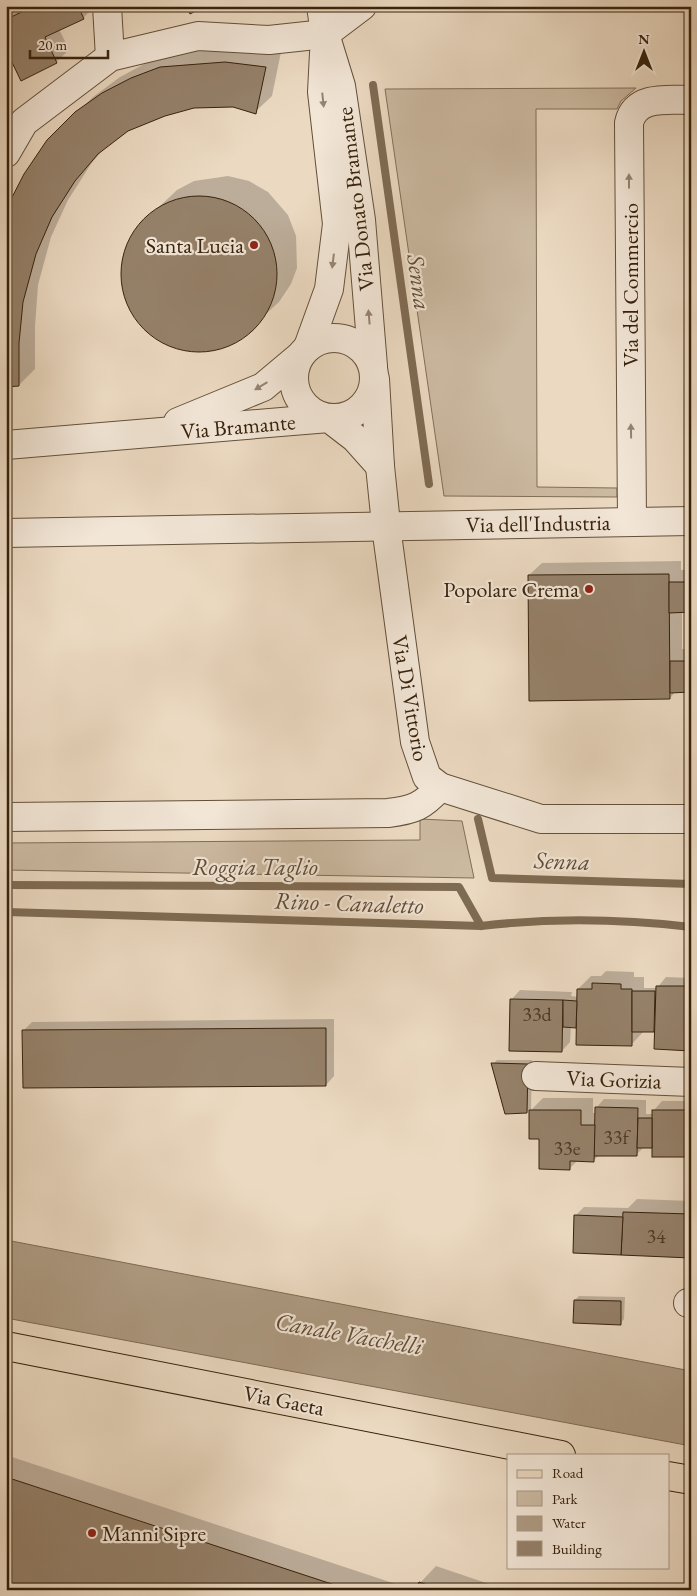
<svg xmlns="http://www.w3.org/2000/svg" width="697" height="1596" font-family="'EB Garamond',serif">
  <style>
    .green { fill: #ccbaa2; stroke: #826e57 }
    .water { fill: #ae9b83; stroke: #7e6b53 }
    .shadow { fill: #0003 }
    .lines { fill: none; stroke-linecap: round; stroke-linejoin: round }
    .stream { stroke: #7e6b53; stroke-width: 8 }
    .building { fill: #95816a; stroke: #37220c }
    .minor-casing { stroke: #645039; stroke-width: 30 }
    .major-casing { stroke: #37220c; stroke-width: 30 }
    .minor { stroke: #f2e6d7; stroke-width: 28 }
    .major { stroke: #ebd9c1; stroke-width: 28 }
    .oneway { fill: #948472 }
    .poi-dot { fill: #8f2418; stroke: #f2e6d7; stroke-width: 2 }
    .labels { text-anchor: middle; stroke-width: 4.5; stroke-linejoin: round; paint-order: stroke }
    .number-label { font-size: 20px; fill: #4e3a24 }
    .street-label { font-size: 22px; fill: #37220c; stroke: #f2e6d7 }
    .poi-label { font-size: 22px; fill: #37220c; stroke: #f2e6d7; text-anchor: end }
    .water-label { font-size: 24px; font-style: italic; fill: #614c36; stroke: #f2e6d7 }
  </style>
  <rect width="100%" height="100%" fill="#ebd9c1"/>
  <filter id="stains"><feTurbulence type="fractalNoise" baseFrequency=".004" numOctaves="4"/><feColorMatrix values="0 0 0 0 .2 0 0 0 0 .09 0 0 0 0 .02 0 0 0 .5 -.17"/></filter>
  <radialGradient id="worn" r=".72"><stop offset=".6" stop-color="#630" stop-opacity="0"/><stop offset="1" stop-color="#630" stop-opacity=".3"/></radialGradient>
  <g class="green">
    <polygon points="636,88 621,101 617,109 536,109 537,487 617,488 617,497 444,496 385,89"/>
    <polygon points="420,819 462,821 474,878 6,870 6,843 420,840"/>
  </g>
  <polygon class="water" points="6,1240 691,1371 691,1446 6,1318"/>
  <g class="shadow">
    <polygon points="6,6 95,6 83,18 59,29 69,50 56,62 6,48"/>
    <polygon points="209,48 281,52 272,96 255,112 233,106 194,107 164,114 127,130 105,147 91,164 68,200 51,237 38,285 35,326 35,369 19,385 6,386 48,141 93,97 120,77 148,62 177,52"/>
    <polygon points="228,176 249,181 268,192 288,215 296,236 297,268 291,284 279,302 234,343 203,351 175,347 147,331 135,317 128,302 122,275 125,255 130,241 142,223 177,190 194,181"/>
    <polygon points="681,561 681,570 691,569 691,611 682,611 682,649 691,649 691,691 676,691 670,698 529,575 542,563"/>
    <polygon points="606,971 634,972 634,977 644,977 644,988 657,988 666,977 691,978 691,1049 656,1030 644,1031 631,1045 578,1026 571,1026 570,1042 562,1051 512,999 520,990 572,992 571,996 578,997 578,989 591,976 601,976"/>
    <polygon points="334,1019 334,1076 326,1085 23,1031 32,1022"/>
    <polygon points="497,1060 532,1060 531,1110 543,1098 593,1098 593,1113 596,1113 596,1108 604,1099 646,1100 646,1114 654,1114 654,1110 662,1101 691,1101 691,1156 644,1147 636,1155 599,1155 594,1160 578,1160 569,1169 540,1138 530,1138 530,1109 527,1112 493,1064"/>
    <polygon points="637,1199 691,1201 691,1256 575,1216 584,1207 628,1208"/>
    <polygon points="579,1296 625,1297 624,1319 620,1324 575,1300"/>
    <polygon points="6,1455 414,1590 6,1590"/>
    <polygon points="436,1566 507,1590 417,1590 420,1583"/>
  </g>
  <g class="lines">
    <g class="stream">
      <polyline points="373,85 429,484"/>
      <polyline points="478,819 492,878 691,884"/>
      <polyline points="6,885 459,887 481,926"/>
      <path d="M6,912L481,926C549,918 622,919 691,927"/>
    </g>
  </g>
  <g class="building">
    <polygon points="29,6 78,6 84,19 45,37 57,63 21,81 6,50 6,13 9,18 30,8"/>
    <polygon points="186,6 205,6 190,14"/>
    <polygon points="225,62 266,67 256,114 233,107 194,108 165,116 128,131 98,154 75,181 52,217 36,254 23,302 19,343 19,386 6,387 6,209 24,174 47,140 75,112 102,93 131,78 160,67"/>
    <polygon points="688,125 691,125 691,498 690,413"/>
    <circle cx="199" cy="274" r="78"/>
    <polygon points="669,574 670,699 529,701 528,575"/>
    <polygon points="669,582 691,582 691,612 669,613"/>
    <polygon points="670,661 691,661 691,692 670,693"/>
    <polygon points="592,983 621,984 621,989 632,989 632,1046 576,1045 577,989 592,989"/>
    <polygon points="656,986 691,986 691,1051 654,1049"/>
    <polygon points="632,991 655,991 654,1032 632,1032"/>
    <polygon points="510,999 563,1000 562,1052 509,1051"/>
    <polygon points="563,1000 577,1001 576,1028 563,1027"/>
    <polygon points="326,1028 326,1086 23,1088 22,1030"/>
    <polygon points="491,1063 528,1064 527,1113 505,1114"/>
    <polygon points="595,1107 638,1108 637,1156 594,1156"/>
    <polygon points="529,1110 581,1110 581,1125 595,1125 594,1162 570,1161 570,1170 539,1169 539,1139 529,1139"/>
    <rect x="652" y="1110" width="39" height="47"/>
    <polygon points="638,1118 652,1118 652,1148 637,1148"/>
    <polygon points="623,1212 691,1214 691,1258 621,1255"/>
    <polygon points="574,1215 623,1217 621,1255 573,1253"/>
    <polygon points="574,1300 621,1301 621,1325 573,1323"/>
    <polygon points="6,1477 350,1590 6,1590"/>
    <polygon points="419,1582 442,1590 416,1590"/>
  </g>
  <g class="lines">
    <g class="minor-casing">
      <g id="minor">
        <polyline points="107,6 110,57"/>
        <polyline points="321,6 325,34 341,86 361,220 373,366"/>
        <polyline points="6,153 24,122 110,57 198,36 269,40 325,34 362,6"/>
        <circle cx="334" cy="378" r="40"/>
        <polyline points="308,347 329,289 337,224 322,92 324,53"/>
        <polyline points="375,379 380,466 387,534 415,742 427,777 440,787 541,819 691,819"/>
        <polyline points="178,422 263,387 300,356"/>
        <polyline points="6,445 329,418 355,438 380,466"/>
        <path d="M632,521L629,123C635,95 668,100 691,100"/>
        <polyline points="6,533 691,521"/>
        <path d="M6,817L388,813C414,810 423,806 440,787"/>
        <polyline points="536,1076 691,1082"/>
        <polyline points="688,1303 691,1303"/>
      </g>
    </g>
    <g class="major-casing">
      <g id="major">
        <polyline points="6,1346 561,1455"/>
        <polyline points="668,1476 691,1480"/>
      </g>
    </g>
    <use href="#minor" class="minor"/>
    <use href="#major" class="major"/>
  </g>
  <defs><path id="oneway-solid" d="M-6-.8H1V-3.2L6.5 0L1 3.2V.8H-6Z" transform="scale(1.25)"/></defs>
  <g class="oneway">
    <use href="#oneway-solid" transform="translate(323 100) rotate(84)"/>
    <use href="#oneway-solid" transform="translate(629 181) rotate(-90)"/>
    <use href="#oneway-solid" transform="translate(333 261) rotate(97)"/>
    <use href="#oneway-solid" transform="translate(369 317) rotate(-95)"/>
    <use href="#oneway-solid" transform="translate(261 386) rotate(149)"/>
    <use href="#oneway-solid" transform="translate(631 431) rotate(-91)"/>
  </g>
  <g class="poi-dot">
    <circle cx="254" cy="245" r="5"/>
    <circle cx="589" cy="589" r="5"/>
    <circle cx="92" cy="1533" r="5"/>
  </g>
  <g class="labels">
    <g class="number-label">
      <text x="537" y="1021">33d</text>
      <text x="616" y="1144">33f</text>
      <text x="567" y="1155">33e</text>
      <text x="656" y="1243">34</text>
    </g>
    <g class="street-label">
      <text transform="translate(355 199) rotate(-97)" y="8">Via Donato Bramante</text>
      <text transform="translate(630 285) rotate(-90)" y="8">Via del Commercio</text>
      <text transform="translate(238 426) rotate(-5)" y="8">Via Bramante</text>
      <text transform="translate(538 523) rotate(-1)" y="8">Via dell'Industria</text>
      <text transform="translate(411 698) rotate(80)" y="8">Via Di Vittorio</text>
      <text transform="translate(614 1079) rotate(2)" y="8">Via Gorizia</text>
      <text transform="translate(284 1400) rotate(11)" y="8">Via Gaeta</text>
    </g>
    <g class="poi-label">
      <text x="244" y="253">Santa Lucia</text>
      <text x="579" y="597">Popolare Crema</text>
      <text x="102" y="1541" text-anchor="start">Manni Sipre</text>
    </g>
    <g class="water-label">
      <text transform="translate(419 282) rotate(82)" y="8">Senna</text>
      <text transform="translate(562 861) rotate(2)" y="8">Senna</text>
      <text x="255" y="875">Roggia Taglio</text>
      <text transform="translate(349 903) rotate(2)" y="8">Rino - Canaletto</text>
      <text transform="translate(349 1334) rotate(10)" y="8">Canale Vacchelli</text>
    </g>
  </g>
  <rect width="697" height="1596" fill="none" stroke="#ebd9c1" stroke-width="25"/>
  <rect x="8" y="8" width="682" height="1581" fill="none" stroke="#37220c" stroke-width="2.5"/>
  <rect x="12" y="12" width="672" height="1571" fill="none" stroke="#37220c"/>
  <rect x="507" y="1454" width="162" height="115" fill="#f2e6d7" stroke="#a79886"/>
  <rect x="517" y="1470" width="25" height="8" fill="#ebd9c1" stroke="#a79886"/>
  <text x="552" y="1478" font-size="15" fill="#37220c">Road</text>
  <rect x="517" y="1491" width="25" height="15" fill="#ccbaa2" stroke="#a79886"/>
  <text x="552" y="1504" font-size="15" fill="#37220c">Park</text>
  <rect x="517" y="1516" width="25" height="15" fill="#ae9b83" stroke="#a79886"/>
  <text x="552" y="1528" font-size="15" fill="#37220c">Water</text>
  <rect x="517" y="1541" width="25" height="15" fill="#95816a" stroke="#a79886"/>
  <text x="552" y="1554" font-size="15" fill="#37220c">Building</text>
  <g transform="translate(644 52)" stroke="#f2e6d7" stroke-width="4" paint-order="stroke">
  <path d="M0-4L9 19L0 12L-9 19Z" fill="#37220c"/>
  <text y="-8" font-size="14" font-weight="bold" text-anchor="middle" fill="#37220c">N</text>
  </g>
  <path d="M30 50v8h78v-8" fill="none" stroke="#37220c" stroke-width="2.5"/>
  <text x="38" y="50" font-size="15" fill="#37220c" stroke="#f2e6d7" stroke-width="4" paint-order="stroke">20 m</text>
  <rect width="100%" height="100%" filter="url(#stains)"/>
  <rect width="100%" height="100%" fill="url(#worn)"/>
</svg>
